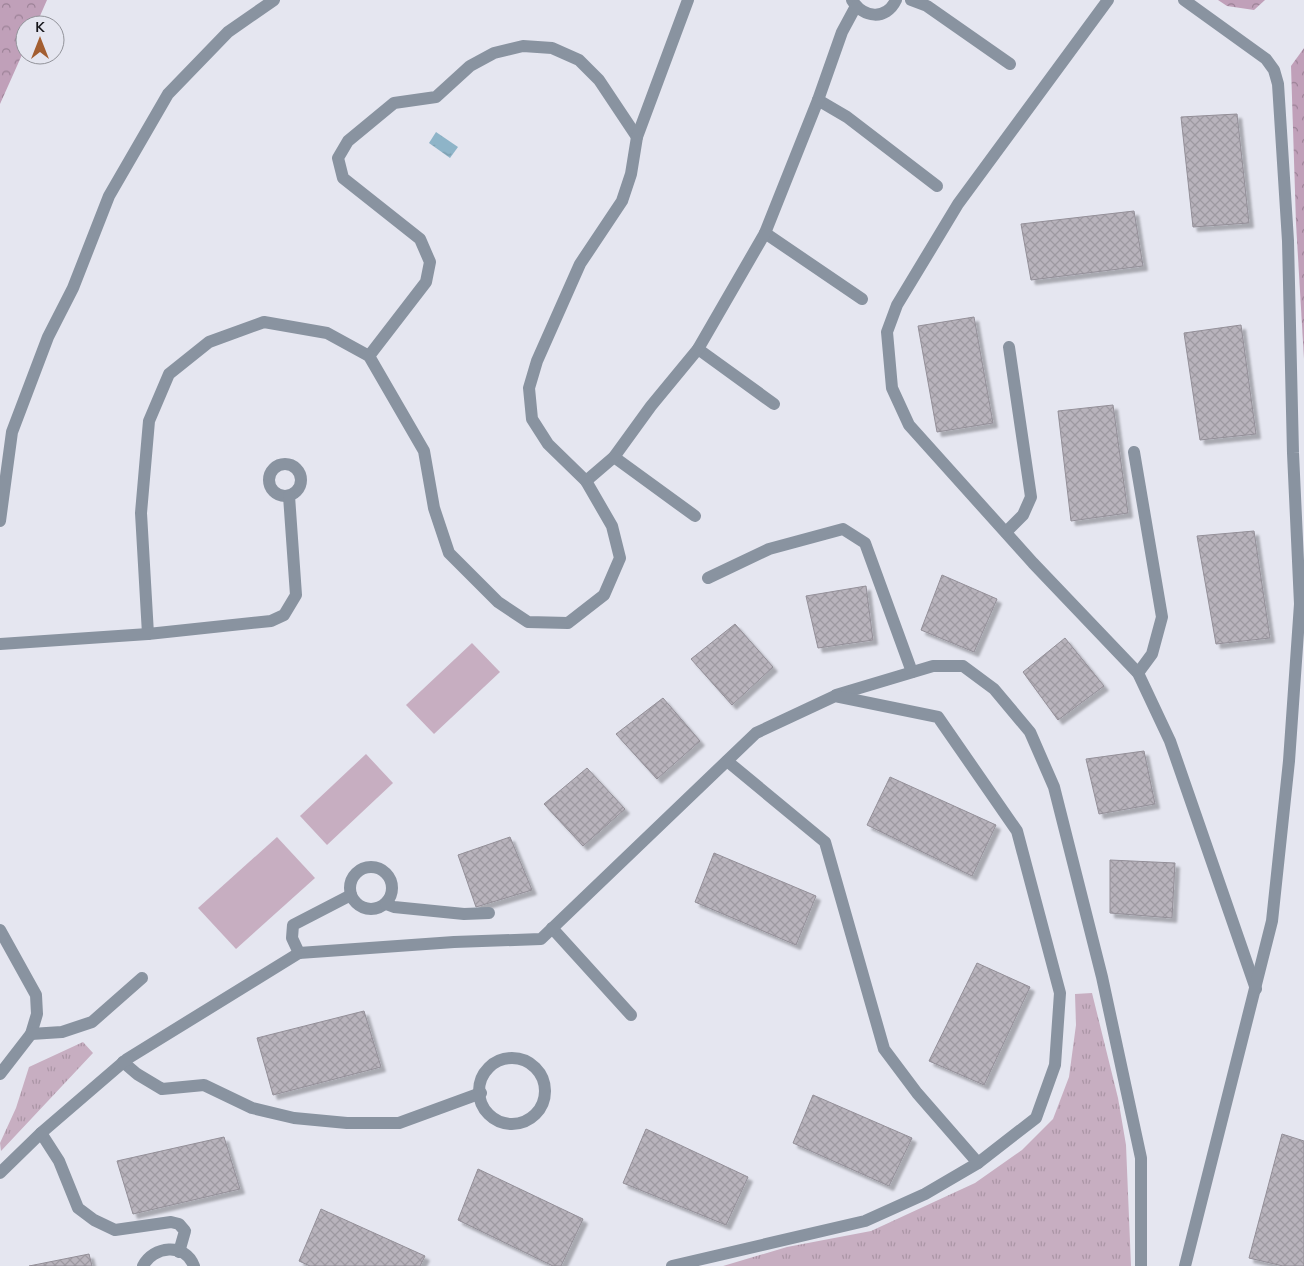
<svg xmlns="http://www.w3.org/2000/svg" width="1304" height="1266" font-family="'Nunito Sans',sans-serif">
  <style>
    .grass { fill: url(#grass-tufts) }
    .forest { fill: url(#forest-crowns) }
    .green { fill: #c7aec1 }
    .water { fill: url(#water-ripples) }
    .building { fill: url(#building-cross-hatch); stroke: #938f98; filter: url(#shadow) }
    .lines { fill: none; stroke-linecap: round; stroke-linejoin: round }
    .minor { stroke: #8993a0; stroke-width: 12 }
  </style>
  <defs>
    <pattern id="grass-tufts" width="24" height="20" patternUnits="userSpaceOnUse" patternTransform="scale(1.25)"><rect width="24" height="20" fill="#c7aec1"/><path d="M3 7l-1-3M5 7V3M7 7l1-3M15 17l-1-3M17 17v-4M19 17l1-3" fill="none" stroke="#aa95a5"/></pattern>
    <pattern id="forest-crowns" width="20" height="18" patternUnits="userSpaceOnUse" patternTransform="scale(1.25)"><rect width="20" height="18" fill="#c0a0b9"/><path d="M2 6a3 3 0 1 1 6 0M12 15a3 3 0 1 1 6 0" fill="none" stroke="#9b8196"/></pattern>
    <pattern id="water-ripples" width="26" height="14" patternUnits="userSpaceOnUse" patternTransform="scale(1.25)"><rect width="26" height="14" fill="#8eb4c8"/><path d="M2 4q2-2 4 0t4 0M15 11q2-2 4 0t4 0" fill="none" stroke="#7a9aab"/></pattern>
    <pattern id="building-cross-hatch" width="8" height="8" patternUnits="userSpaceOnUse" patternTransform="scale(1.25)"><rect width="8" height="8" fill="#b8b3bc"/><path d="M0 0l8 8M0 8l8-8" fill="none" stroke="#9d99a1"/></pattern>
    <filter id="shadow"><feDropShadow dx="4.5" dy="4.5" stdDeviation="1" flood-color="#0004"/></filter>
  </defs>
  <rect width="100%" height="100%" fill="#e5e6f0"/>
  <g class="grass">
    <polygon points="1092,993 1118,1098 1126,1145 1131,1266 723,1266 787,1247 871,1231 975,1183 1022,1150 1053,1119 1069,1077 1076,1025 1075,994"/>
    <polygon points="83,1042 93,1053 1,1151 0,1143 16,1108 29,1067"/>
  </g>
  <g class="forest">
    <polygon points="0,0 47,0 36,25 25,25 25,48 0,104"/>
    <polygon points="1218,0 1265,0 1254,10 1227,6"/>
    <polygon points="1304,48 1304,359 1296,223 1291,66"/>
  </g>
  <g class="green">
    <polygon points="472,643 500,672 434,734 406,705"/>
    <polygon points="366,754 393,783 327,845 300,816"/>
    <polygon points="277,837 315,878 236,949 198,908"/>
  </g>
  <polygon class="water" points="436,132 458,147 450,158 429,143"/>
  <g class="building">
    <polygon points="1237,114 1249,223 1193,227 1181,117"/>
    <polygon points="1134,211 1143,266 1031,280 1021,224"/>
    <polygon points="974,317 993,423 937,432 918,326"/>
    <polygon points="1241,325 1256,434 1200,440 1184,333"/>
    <polygon points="1113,405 1128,513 1071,521 1058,411"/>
    <polygon points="1254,531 1270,638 1216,644 1197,536"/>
    <polygon points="942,575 997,599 974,652 921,630"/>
    <polygon points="866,586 873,640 818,648 806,596"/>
    <polygon points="735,624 773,667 732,705 691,659"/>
    <polygon points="1065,638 1104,686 1058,720 1023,672"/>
    <polygon points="663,698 700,741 657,779 616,734"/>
    <polygon points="1144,751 1155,804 1099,814 1086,759"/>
    <polygon points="587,768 625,809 583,846 544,804"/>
    <polygon points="890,777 996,825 972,876 867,825"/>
    <polygon points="510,837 532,890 476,907 458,855"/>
    <polygon points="714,853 816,896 796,945 695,902"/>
    <polygon points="1110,860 1175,863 1172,918 1110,913"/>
    <polygon points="977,963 1030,987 984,1085 929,1061"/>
    <polygon points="364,1011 381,1067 273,1095 257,1038"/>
    <polygon points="813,1095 912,1138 889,1186 793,1143"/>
    <polygon points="646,1129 748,1177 726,1225 623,1183"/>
    <polygon points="1282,1134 1304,1141 1304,1266 1283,1266 1249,1258"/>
    <polygon points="224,1137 240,1189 133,1214 117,1161"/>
    <polygon points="478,1169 583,1219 561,1266 553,1266 458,1220"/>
    <polygon points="321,1209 425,1256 420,1266 310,1266 299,1261"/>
    <polygon points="89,1254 92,1266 29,1266"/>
  </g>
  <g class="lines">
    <g class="minor">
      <path d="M852,0C863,18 886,21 896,0"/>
      <polyline points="911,0 927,6 1010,64"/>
      <polyline points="1108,0 958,204 897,305 887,332 892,388 909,425 1033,563 1138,673 1170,741 1256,989"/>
      <polyline points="1184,0 1266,59 1274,70 1278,84 1288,241 1293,453 1300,604 1289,761 1272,921 1185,1266"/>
      <polyline points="818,100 847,117 937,186"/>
      <polyline points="765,233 862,299"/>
      <polyline points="698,349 774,404"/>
      <polyline points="369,356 426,282 430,262 420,239 343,178 338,158 348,141 394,103 436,97 470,66 494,53 523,46 552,48 579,60 599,80 637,137"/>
      <polyline points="1134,452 1162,617 1152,654 1138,673"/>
      <polyline points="614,457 695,516"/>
      <circle cx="285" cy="480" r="16"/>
      <polyline points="586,481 614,457 651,406 698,349 765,233 818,100 842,32 856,6"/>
      <polyline points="0,521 12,432 48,337 73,288 109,196 168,94 228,32 274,0"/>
      <polyline points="1006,532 1023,515 1031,497 1009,347"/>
      <polyline points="708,578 769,549 843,529 865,543 912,672"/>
      <polyline points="148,634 141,513 149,421 169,374 209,342 264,322 327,333 369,356 424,451 434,508 449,553 498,602 528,622 568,623 604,595 620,558 612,526 586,481 548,444 532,419 529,388 537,361 580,264 622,201 631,174 637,137 688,0"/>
      <polyline points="0,644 148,634 271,621 284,615 296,595 289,496"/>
      <polyline points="836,695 933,666 963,666 994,689 1030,732 1054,787 1102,977 1141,1158 1141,1266"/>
      <polyline points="727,761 825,842 884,1049 917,1093 978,1163"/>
      <circle cx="371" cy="888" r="21"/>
      <polyline points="386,904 394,907 464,914 489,913"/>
      <polyline points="552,928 631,1015"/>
      <polyline points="0,930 36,995 37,1014 31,1034 0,1074"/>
      <polyline points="299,953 292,938 293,925 351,895"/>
      <polyline points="31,1034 62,1032 92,1022 142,978"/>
      <circle cx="512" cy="1091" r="33"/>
      <polyline points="123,1062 137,1074 162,1089 204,1085 252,1108 294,1118 347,1123 399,1123 481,1093"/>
      <polyline points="41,1133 59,1161 78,1208 94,1220 115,1230 171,1222 179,1224 185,1231 179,1252"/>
      <polyline points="0,1173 41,1133 127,1059 299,953 454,942 541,939 756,733 835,696 938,717 1017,831 1060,993 1055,1065 1036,1118 978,1163 925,1194 865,1221 672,1266"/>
      <path d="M143,1266C153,1246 185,1242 194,1266"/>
    </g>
  </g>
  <g transform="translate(40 40)"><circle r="24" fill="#e5e6f0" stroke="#92939a"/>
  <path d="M0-4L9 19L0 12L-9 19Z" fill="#a35e31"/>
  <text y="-8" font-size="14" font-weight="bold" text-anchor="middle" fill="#16161a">K</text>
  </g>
</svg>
